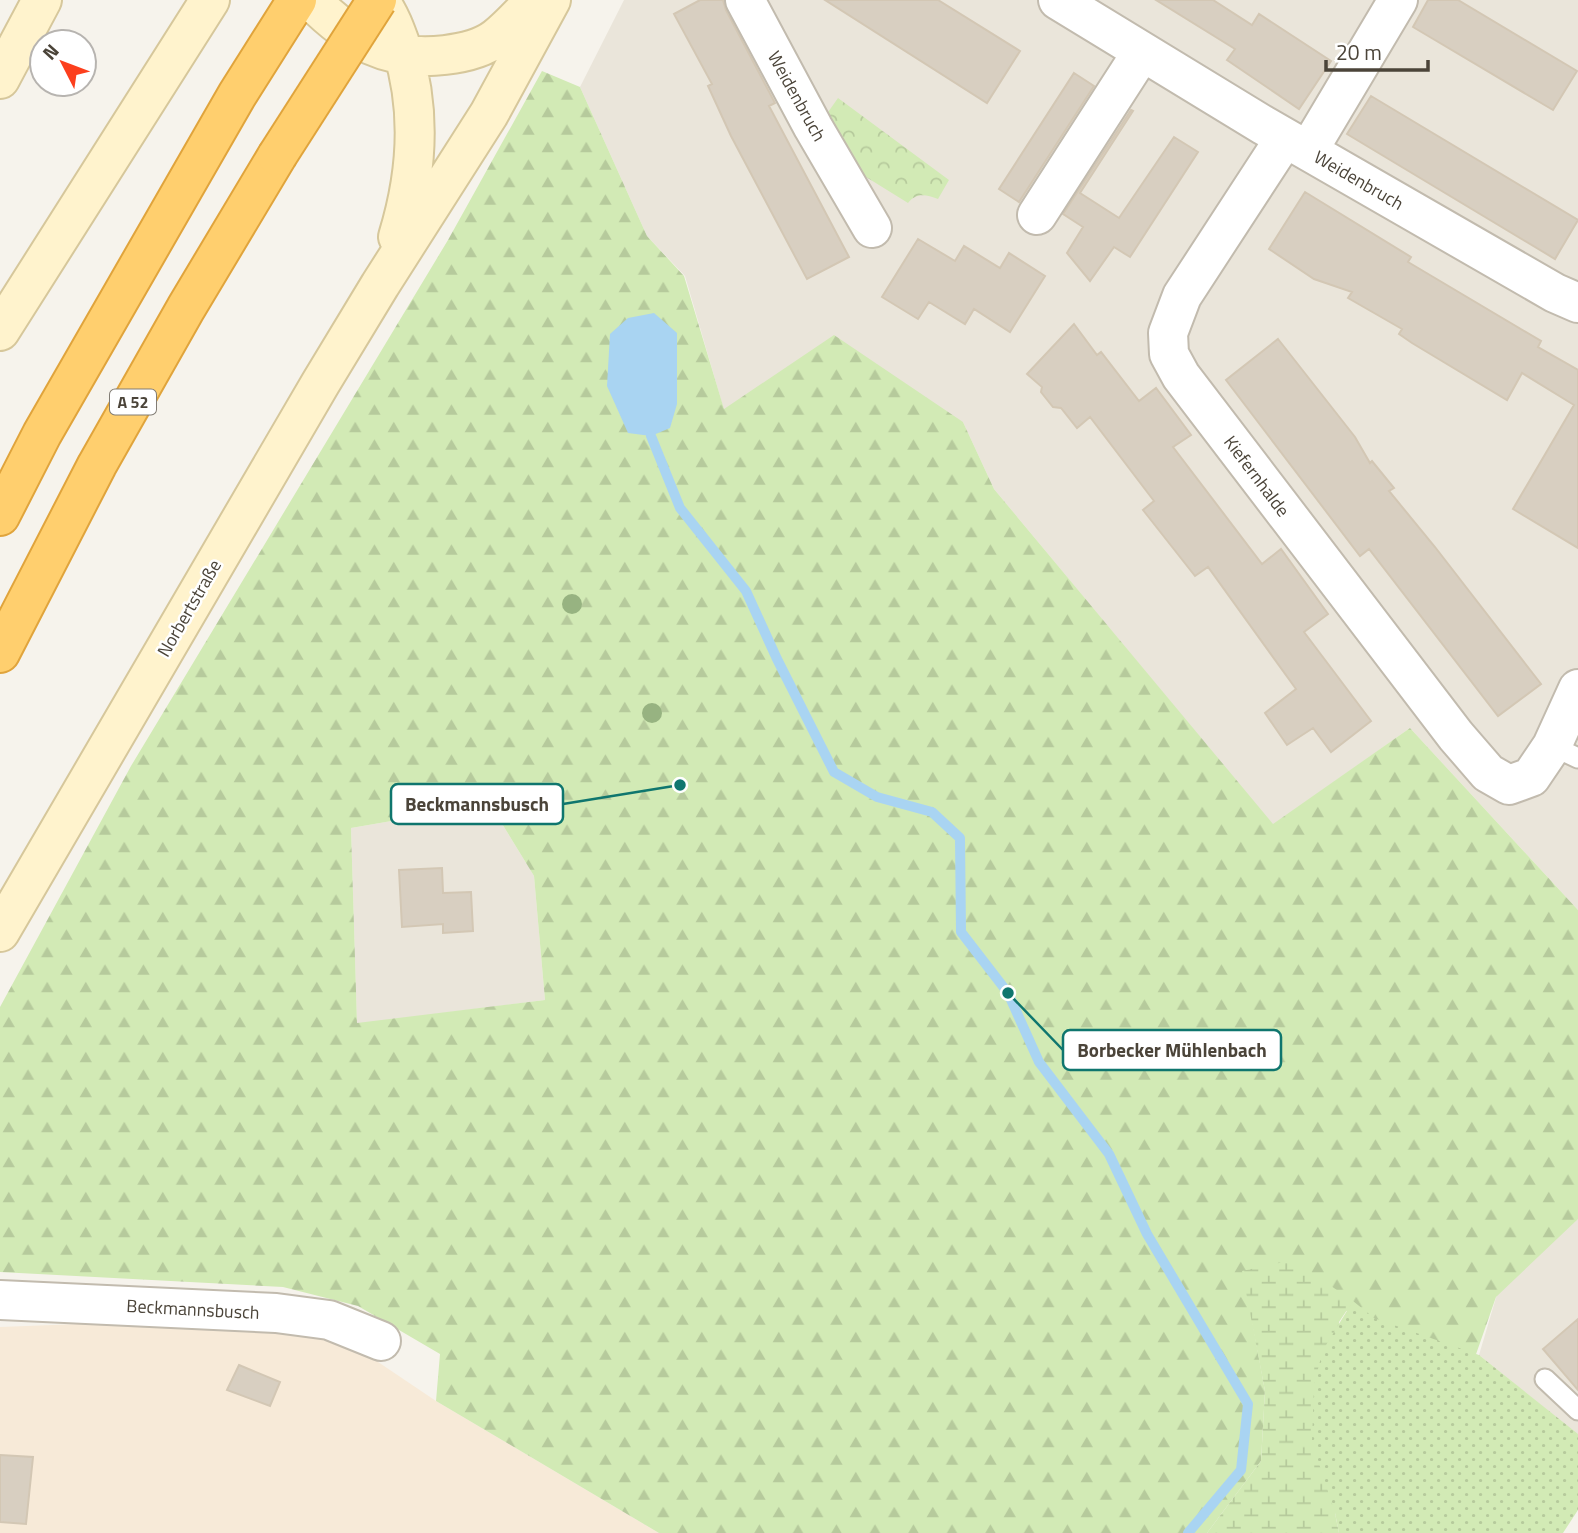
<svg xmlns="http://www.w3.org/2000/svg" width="1578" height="1533" viewBox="0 0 1578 1533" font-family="'Titillium Web',sans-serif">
<defs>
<pattern id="forest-firs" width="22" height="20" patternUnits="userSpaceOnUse" patternTransform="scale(1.75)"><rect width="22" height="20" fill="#d2eab5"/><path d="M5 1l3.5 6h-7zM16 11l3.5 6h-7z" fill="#b6ca9c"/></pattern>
<pattern id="wetland-marsh" width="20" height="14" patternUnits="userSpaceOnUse" patternTransform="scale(1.75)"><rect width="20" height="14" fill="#d2eab5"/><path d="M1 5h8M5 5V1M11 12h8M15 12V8" fill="none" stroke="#b6ca9c"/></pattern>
<pattern id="park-crowns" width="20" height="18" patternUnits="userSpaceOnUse" patternTransform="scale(1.75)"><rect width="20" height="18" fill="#d2eab5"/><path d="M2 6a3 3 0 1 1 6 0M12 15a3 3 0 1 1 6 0" fill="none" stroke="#b6ca9c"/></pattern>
<pattern id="garden-dots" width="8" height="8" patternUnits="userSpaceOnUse" patternTransform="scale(1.75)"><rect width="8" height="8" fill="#d2eab5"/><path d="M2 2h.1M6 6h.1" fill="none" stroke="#b6ca9c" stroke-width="1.8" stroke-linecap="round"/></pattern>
</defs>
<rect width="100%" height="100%" fill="#f6f3ec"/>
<path fill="#eae5da" d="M624,0h954v910l-168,-182 -137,97 -279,-336 -31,-67 -239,-12 -39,-134 -38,-40 -67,-149z
M490,804l44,72 11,124 -188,24 -6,-196z
M1578,1218v217l-99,-80 19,-64z"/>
<path fill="#f7ead8" d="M157,1321l181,14 98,66 223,132h-659v-206z"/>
<path fill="url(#forest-firs)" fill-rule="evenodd" d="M542,71l38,16 67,149 37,40 40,133 110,-74 129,87 31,67 279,335 137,-96 168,182v309l-82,78 -22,63 -231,-89 22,120 -4,70 -54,72h-548l-223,-132 4,-47 -82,-48 -75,-19 -283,-15v-265l131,-241 317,-526zM490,804l44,72 11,124 -188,23 -6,-195z"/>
<path fill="url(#wetland-marsh)" d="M1293,1260l60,41 -14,21 -4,191 4,20h-132l54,-72 4,-70 -23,-120z"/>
<path fill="url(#park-crowns)" d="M838,98l111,82 -11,19c-12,-4 -21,-7 -30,4l-50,-31 -32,-57z"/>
<path fill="url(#garden-dots)" d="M1353,1301l21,17 105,37 99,79v76l-15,23h-224l-4,-20 -23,-71 2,-58 9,-34z"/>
<path fill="#a9d4f2" d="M654,313l23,20v71l-7,24 -19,8 -23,-3 -21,-47 3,-52 18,-16z"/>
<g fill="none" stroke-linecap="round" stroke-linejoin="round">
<path stroke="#a9d4f2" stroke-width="10" d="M651,436l29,72 66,83 31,68 57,113 43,25 55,15 28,26 1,94 47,61 31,69 70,92 38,80 101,170 -7,66 -53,63"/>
</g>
<path fill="#d8cfc1" stroke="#d3c7b4" stroke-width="2" d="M700,0h23l3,10 49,93 -6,3 80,151 -42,22 -76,-143 -23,-50 4,-2 -38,-70z
M825,0h113l82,51 -33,52z
M1156,0h57l39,25 7,-11 72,47 -32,48 -72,-49 8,-11z
M1428,0h30l119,71 -24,39 -140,-83z
M1074,73l20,13 -75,116 -20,-13z
M1371,96l207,124 -23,39 -208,-125z
M1131,110l2,1 -53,82 39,25 55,-81 24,15 -68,105 -16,-10 -24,34 -23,-28 16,-26 -20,-13z
M1305,192l106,65 -3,5 133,79 -3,6 40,23v178l-65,-39 61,-104 -52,-32 -15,27 -95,-57 -13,-9 3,-5 -54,-31 4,-6 -38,-13 -45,-30z
M918,239l37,22 9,-15 36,22 9,-15 36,23 -35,56 -36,-23 -9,15 -36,-22 -11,17 -36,-22z
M1074,324l23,31 4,-3 38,49 17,-13 35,47 -18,12 89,117 19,-15 47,65 -24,18 67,89 -40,31 -18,-24 -26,17 -22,-32 31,-24 -88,-122 -13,9 -52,-66 11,-9 -64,-84 -13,11 -16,-20 -8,-1 -12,-15 1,-5 -15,-13z
M1278,339l77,98 15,26 2,-2 22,27 -5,3 46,56 106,137 -43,32 -129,-167 -9,7 -134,-176z
M442,868l1,25 28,-1 2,39 -30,2v-9l-41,3 -3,-57z
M1578,1319v71l-35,-41z
M239,1365l41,17 -10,24 -43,-16z
M0,1455l33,2 -7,67 -26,-2z"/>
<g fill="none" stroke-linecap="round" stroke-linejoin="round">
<g stroke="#c2bbae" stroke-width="23">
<path id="service" d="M1552,746l26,12
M1545,1379l33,31"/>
</g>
<g stroke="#c2bbae" stroke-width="42">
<path id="minor" d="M745,0l68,127 59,101
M1058,0l205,125 292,168 23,10
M1285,138l-103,158 -14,37 1,21 12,22 275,360 32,37 21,12 22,-8 21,-31 26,-57
M1308,151l90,-151
M1037,215l105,-163
M0,1300l276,13 53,7 52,21"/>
</g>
<g stroke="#d6c79b" stroke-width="42">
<path id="secondary" d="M311,0c40,40 76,62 134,55 17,-2 38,-7 51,-17 14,-11 27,-26 39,-38
M379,0c11,15 17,32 23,49 20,63 15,126 -4,188
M0,79l42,-79
M0,331l210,-331
M0,932l320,-548 60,-99 109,-171 62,-114"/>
</g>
<g stroke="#e0a43c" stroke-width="42">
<path id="motorway" d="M0,516l42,-82 195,-339 60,-95
M0,653l97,-188 89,-157 91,-152"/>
</g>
<use href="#service" stroke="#fff" stroke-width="19"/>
<use href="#minor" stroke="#fff" stroke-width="38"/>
<use href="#secondary" stroke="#fff3cd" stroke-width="38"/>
<use href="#motorway" stroke="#ffcf6e" stroke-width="38"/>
<g stroke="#e0a43c" stroke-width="42" stroke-linecap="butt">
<path id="motorway-bridge" d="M277,156l100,-156"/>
</g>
<use href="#motorway-bridge" stroke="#ffcf6e" stroke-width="38"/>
</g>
<g fill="#97b381">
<circle cx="572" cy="604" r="10"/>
<circle cx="652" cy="713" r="10"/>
</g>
<g text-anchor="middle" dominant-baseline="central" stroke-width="5" stroke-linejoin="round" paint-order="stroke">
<rect fill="#fff" stroke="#817c74" stroke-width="2" x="110" y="389.5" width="46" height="25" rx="5"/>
<g font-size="16" font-weight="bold" fill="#4b4439">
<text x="133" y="402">A 52</text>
</g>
<g font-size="18" fill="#4b4439" stroke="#fff">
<text transform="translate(797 96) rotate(61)">Weidenbruch</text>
<text transform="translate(1359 180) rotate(30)">Weidenbruch</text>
<text transform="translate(1257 476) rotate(53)">Kiefernhalde</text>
<text transform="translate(189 608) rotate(-60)">Norbertstraße</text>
<text transform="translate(193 1309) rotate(3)">Beckmannsbusch</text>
</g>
</g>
<path fill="none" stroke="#0f766e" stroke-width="2.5" d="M680 785L563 804M1008 993L1063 1050"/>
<g fill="#0f766e" stroke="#fff" stroke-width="2.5">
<circle cx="680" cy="785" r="7"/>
<circle cx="1008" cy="993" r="7"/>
</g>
<g fill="#fff" stroke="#0f766e" stroke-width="2.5">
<rect x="391" y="784" width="172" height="40" rx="7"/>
<rect x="1063" y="1030" width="218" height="40" rx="7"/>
</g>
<g font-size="19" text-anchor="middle" font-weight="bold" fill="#4b4439">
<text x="477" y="811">Beckmannsbusch</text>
<text x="1172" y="1057">Borbecker Mühlenbach</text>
</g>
<g transform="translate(63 63) rotate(312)"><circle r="33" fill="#ffffff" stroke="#b7b4b0" stroke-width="2"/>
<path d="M0-5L12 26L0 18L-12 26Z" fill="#fc3f1d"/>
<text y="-10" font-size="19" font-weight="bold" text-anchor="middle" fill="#4b4439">N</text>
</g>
<path d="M1326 60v10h102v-10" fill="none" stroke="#4b4439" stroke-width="3.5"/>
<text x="1336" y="60" font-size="21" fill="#4b4439" stroke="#ffffff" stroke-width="5" paint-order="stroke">20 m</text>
</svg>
